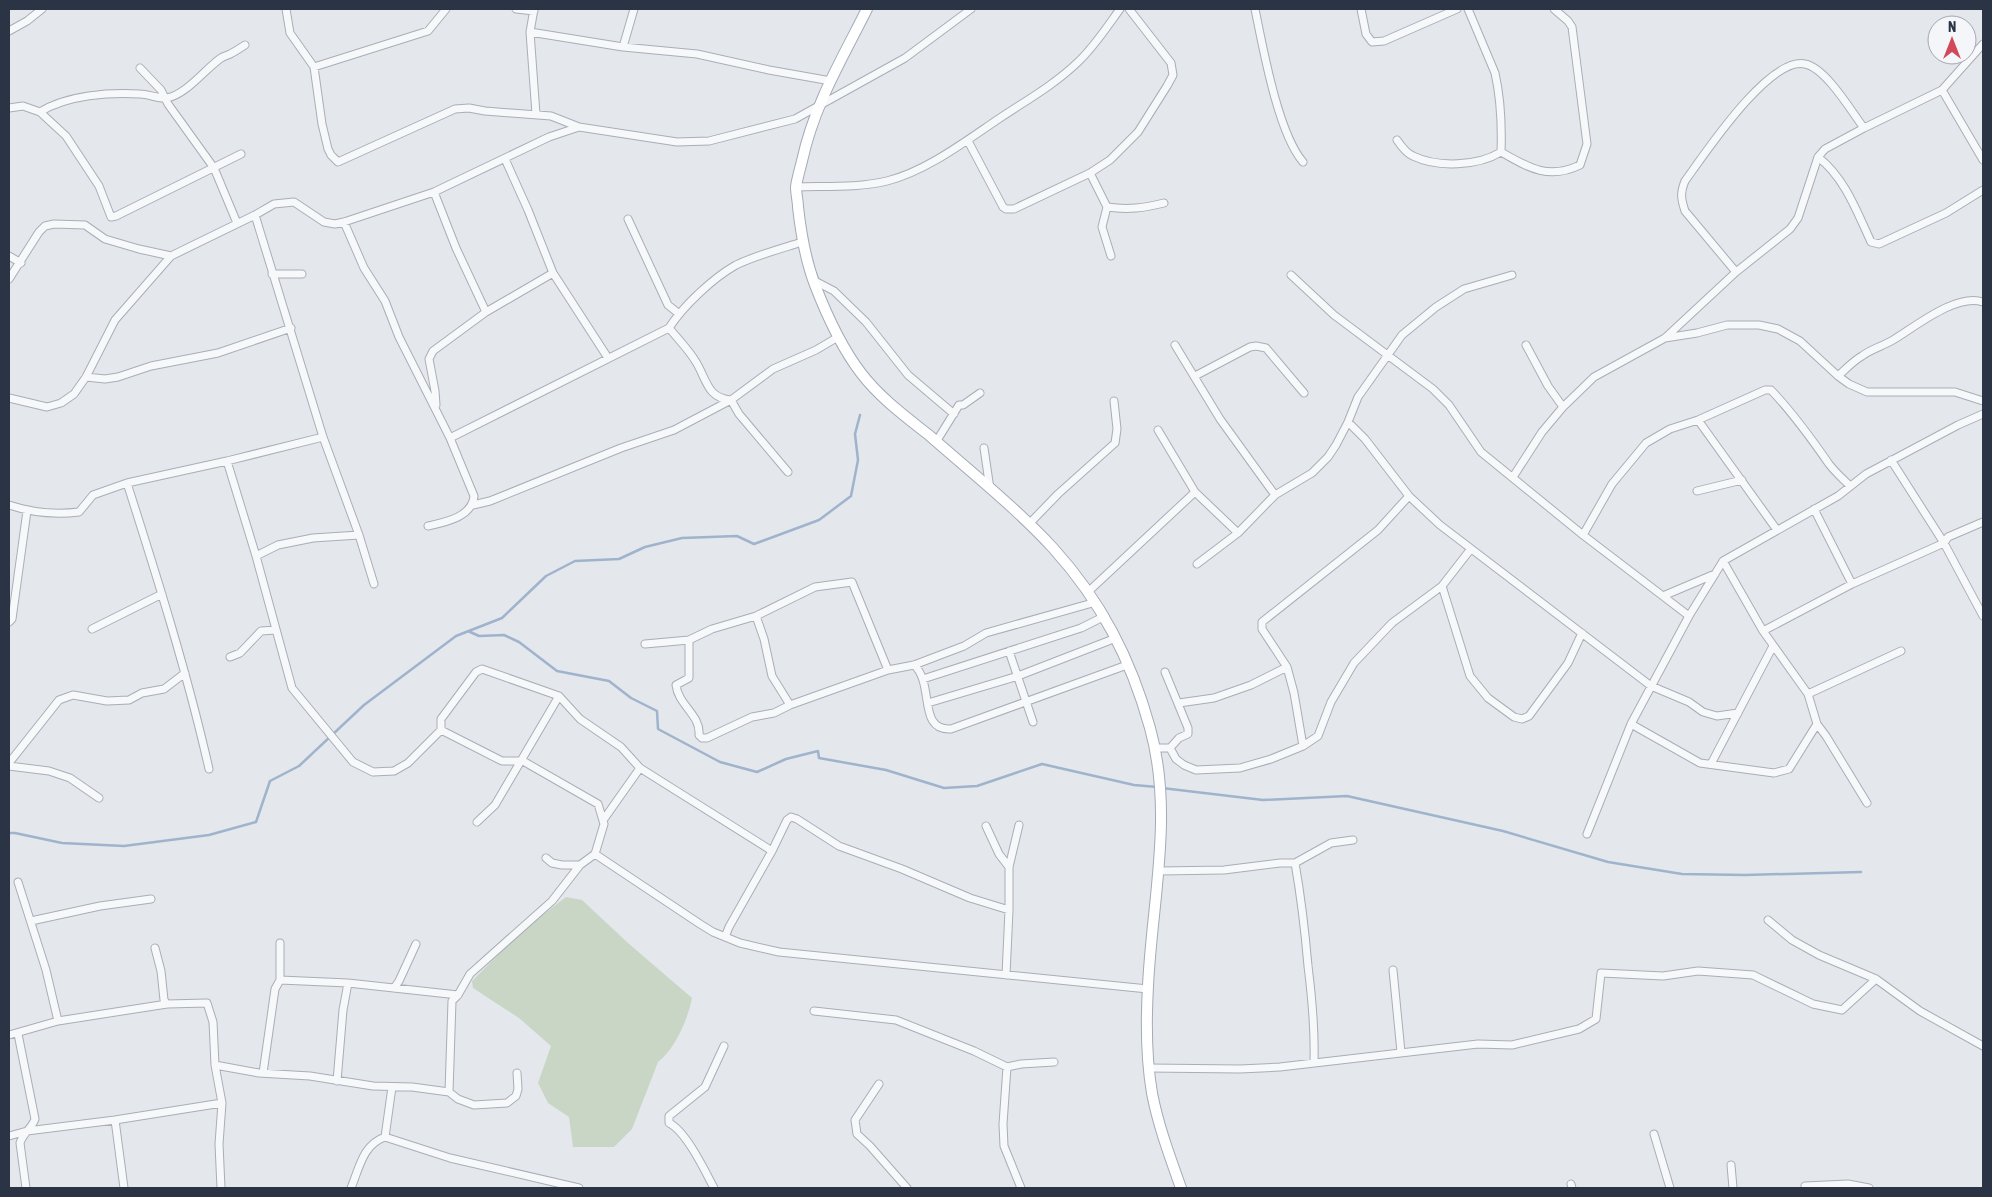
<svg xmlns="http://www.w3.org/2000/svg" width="1992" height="1197" viewBox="0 0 1992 1197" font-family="'Asap Condensed',sans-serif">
<rect width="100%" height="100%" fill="#e4e7ec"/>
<path fill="#c9d6c5" d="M566,897l16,3 46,43 64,55c-4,21 -17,51 -34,64l-26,67 -18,18h-41l-4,-30 -21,-14 -10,-20 13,-37 -32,-28 -46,-30 -1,-7 51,-51z"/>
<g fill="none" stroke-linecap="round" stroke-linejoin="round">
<path stroke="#9fb4cc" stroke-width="2.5" d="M468,631l11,5 25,-1 15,7 38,29 52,10 22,17 26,13 1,18 62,33 37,10 29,-13 32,-8 1,7 67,12 58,18 33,-2 65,-22 92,21 23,2
M1162,788l101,12 84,-4 156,35 105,31 74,12 63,1 116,-3
M9,833h6l47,10 62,3 85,-11 47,-13 14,-41 29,-15 65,-61 92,-69 46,-18 44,-42 29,-15 44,-2 26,-12 37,-9 55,-2 17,8 65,-24 32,-24 7,-36 -3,-26 5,-19"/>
<g stroke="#a9aeb7" stroke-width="9">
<path id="minor" d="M286,9l4,24 24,34 8,57 6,25 3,6 7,7 117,-53 14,-1 16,3 66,5 28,11
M516,9l18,2
M534,9l-4,23 6,82
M1255,9c8,39 23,124 48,153
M1361,9l5,25 6,8 12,-1 73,-32
M1468,9l27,64c6,27 7,52 6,79
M9,31l18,-10 15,-12
M530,32l93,15 74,7 72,16 62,11
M623,47l11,-38
M314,67l114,-36 18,-22
M140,68l21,22 7,14 46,64 23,55
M1942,90l41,70
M9,108l14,-2 17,6
M1397,140c4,6 9,13 16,16 25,12 65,10 88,-4
M968,141l35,66 3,2h8l76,-36 20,-13 28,-28 29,-46 6,-11 -2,-12 -42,-54
M1501,152c28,16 48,28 79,13l7,-21 -15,-117 -4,-6 -14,-12
M241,154l-125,62 -5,1 -12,-31 -33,-50 -26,-24c27,-17 70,-20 100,-18 8,0 19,5 27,4 20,-4 38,-29 54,-40 3,-2 8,-3 11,-5 4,-2 8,-5 13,-8
M1818,157c27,21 39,55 53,85l8,2 67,-31 37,-23
M505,159l23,51 25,63 55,85
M1090,173l17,34 -5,20 9,29
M796,187c30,-1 62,1 91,-6 40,-10 80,-41 113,-63 27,-18 54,-33 78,-56 16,-15 29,-35 42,-53
M434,192l22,56 30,64
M1107,207c21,3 37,1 57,-4
M255,215l68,222 36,98 15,49
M628,219l40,86 10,8
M344,222l20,46 21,33 14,36 51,101 24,58c-2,21 -28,26 -46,30
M9,256l12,7
M1736,272l-51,-61c-4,-12 -5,-18 0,-30 19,-26 84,-125 120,-117 21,4 46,47 59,64
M272,274h30
M1291,275l43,40 99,74 16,16 32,47 102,83 106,81
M9,279l30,-47 6,-6 9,-2 31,1 20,14 34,10 32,7
M813,280l21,11 32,31 42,53 46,39
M669,328c9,11 20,22 27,34 11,18 11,36 35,38l8,14 49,58
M1665,338l32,-5 30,-8h32l19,4 22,12 38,35 11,8 18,8h88l28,9
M1175,345l45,74 55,76
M1526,345l22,41 15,21
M1195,376l55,-29 6,-1 10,2 38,45
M1838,376c8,-7 15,-15 24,-20 9,-7 21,-10 31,-16 22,-13 63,-47 90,-38
M86,377l19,2 13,-2 33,-11 67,-13 73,-25
M9,398l38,9 14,-4 13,-9 12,-17 29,-57 56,-64 84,-41 19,-11 20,-2 30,20 11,2 9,-2 90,-30 115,-55 30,-10 98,15 32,-1 86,-22 110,-61 66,-49
M436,405l-1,-14 -6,-32 4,-8 53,-39 67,-39
M1698,420l79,110
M1348,422l17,17 44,57 31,29 211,161 38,16 14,10 14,4 21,-3
M450,438l219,-110c14,-22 44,-50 67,-63 21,-10 44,-16 66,-23
M936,442l23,-37h4l17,-12
M984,448l6,41
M1891,460l53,83 39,73
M227,461l29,95 36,132 61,74 20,10 21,-1 14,-8 33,-33v-11l35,-47 6,-3 77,27 21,23 41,28 19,21 132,83
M1513,477l29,-45 21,-25 31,-30 71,-39 71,-66 54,-43 8,-11 20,-61 7,-8 39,-21 78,-38 41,-46
M127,483c30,94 60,189 82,286
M1697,491l45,-11
M1195,492l43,41
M9,505c24,8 45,10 70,7l14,-17 34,-12 100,-22 96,-24
M473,505l17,-4 131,-53 53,-18 57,-30 42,-31 43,-19 22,-13
M1814,509l38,75
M1029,524l29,-30 57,-51 2,-14 -3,-28
M1583,535l29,-51 34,-41 24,-14 28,-9 67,-30h6c22,23 40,48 58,74 6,8 14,15 21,22
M256,556l22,-11 35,-7 46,-3
M1197,564l41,-31 37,-38 37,-22 16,-16 8,-12 12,-23 10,-25 44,-62 34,-28 28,-18 48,-14
M1442,586l28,90 18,22 26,19 8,2 7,-3 39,-53 14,-30
M1089,591l106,-99 -37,-62
M1663,596l52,-22
M756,616l8,23 8,37 18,29
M9,622l3,-3 15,-108
M92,629l70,-35
M1763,631l89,-47 92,-41 4,-6 35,-15
M645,644l44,-4
M1009,651l24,71
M230,657l10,-4 21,-22 15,-1
M914,665c21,19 3,66 37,64l176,-64
M888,670l-36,-88 -37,5 -59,29 -44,13 -23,11v38l-13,7c2,20 25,30 23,50l3,3h5l45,-21 22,-4 16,-8 98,-35 26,-5 50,-19 22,-13 110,-31
M1165,672l23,56v6l-9,4 -9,10
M923,679l158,-51 24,-12
M1808,694l93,-43
M928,703l90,-27 98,-38
M1179,703l35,-5 37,-13 36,-18
M1631,724l69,39 74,10 15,-4 28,-45 -9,-30 -45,-63 -40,-70
M1817,724l9,12 41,67
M441,730l61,31h21l75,43 6,20 -9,30 -15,11h-18l-10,-2 -6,-5
M1303,746l-9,-53 -7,-26 -25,-38v-7l116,-92 31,-34
M1155,748h15l6,11 8,6 12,5 44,-2 31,-9 32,-13 15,-10 13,-34 23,-39 38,-40 50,-37 28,-36
M9,763l50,-63 14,-5 34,6 22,-1 13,-7 22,-4 21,-16
M1711,764l62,-118
M9,766l40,5 21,7 29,20
M604,819l36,-51
M477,822l18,-17 64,-109
M986,826l13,28 10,13
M1587,834l44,-110 58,-108 34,-55 115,-65 28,-22 92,-49 25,-11
M595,854l105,70 13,8 27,11 39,9 369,37
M1295,863c6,34 10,68 13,103 4,32 7,64 6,96
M1159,871l65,-1 56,-7h15l36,-20 22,-3
M18,882l28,88 12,51
M1768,920l24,20 27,15 57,24 44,32 63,35
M31,921l69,-15 51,-7
M725,937l4,-10 43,-76 15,-31 4,-3 6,2 42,27 63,23 68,29 39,12
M155,948l6,23 3,29 3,4
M1393,970l8,82
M1006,975l3,-65v-43l10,-42
M280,980l68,3 110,12
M394,988l5,-7 17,-37
M814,1011l82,9 78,31 33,16 14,-3 33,-2
M18,1034l17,85c-3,9 -12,14 -15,24l6,45
M9,1035l49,-14 109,-17 40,-1 6,19 2,43 7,38 -3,41 2,44
M215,1065l44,8 51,3 63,10 39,1 37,5 9,7 16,6 33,-2 9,-7 2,-7 -1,-16
M1007,1067l-4,57 1,22 17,42
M1149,1068l91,1 40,-2 198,-23 34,1 67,-16 17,-10 5,-46 62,3 35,-5 55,4 60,29 29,6 34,-31
M263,1073l12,-84 5,-9v-37
M337,1081l6,-71 5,-27
M879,1084l-24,36 2,14 13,12 37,42
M449,1092l3,-91 6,-6 12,-21 82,-73 28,-36
M115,1120l9,68
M1654,1134l16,54
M9,1136l18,-5 88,-11 107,-17
M385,1137l7,-50
M1731,1165l2,23
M1571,1184l1,4
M351,1188c8,-19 12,-44 34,-51l65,21 129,30
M714,1188c-9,-17 -28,-57 -45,-65v-7l36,-29 19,-41
M1806,1188l-1,-2 43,-2 21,4"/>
</g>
<g stroke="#a3abb8" stroke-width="12">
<path id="primary" d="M867,9c-25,50 -53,96 -65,152 -2,8 -5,18 -6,26 0,7 2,14 2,20 3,27 7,52 17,78 12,31 26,62 46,88 19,25 45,44 69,63 41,36 86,72 123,112 48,53 78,111 97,180 24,86 2,172 -2,258 -2,35 -2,72 4,107 6,32 18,64 29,95"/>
</g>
<use href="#minor" stroke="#f7f8fa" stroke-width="7"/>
<use href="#primary" stroke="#fff" stroke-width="10"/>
</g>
<rect width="1992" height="1197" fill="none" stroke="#2b3445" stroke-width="20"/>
<g transform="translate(1952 40)"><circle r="24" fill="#f4f6f9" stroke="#a4a8b1"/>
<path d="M0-4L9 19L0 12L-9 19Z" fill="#d1495b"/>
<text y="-8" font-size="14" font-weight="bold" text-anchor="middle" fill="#2b3445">N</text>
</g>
</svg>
